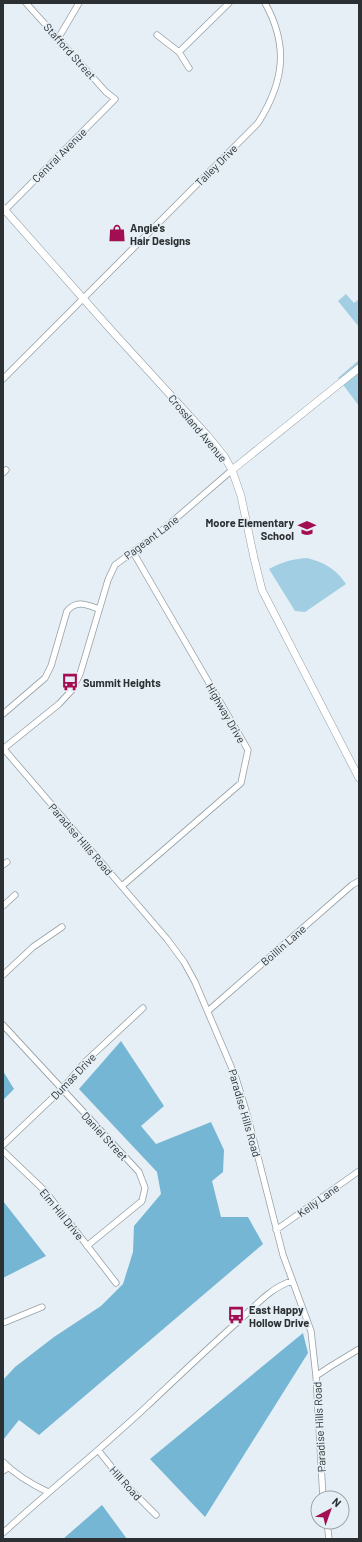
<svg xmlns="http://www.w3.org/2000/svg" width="362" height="1542" viewBox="0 0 362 1542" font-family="Barlow,sans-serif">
<rect width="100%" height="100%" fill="#e5eff5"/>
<path fill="#a2cee4" d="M346,294l8,9 5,-4v28l-21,-26z
M359,360v46l-21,-28z
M307,558c17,4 29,11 39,26l-41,28 -10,-1 -26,-42c13,-7 23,-10 38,-11z"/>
<path fill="#75b6d5" d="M121,1041l43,65 -23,20 15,18 55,-22 13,28 -1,22 -11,9 9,36h27l15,27 -224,191 -20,-15 -16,20v-60l12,-13 39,-30 47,-31 22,-22 10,-32 1,-26 27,-32 -4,-22 -78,-83z
M3,1071l11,18 -11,11z
M3,1201l43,55 -43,22z
M303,1333l5,20 -103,164 -55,-58z
M102,1505l25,34h-64z"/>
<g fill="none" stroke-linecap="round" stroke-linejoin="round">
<g stroke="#959fa4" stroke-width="7">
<path id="minor" d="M157,35l22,17 10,16
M59,37l20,-34
M179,52l50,-49
M3,212l112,-113 -9,-7 -80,-89
M3,379l255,-256c26,-41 31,-77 7,-120
M3,473l3,-3
M3,714l42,-36 6,-12 16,-55c10,-12 20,-6 32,-2
M3,748l164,191 17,23 11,20 41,96 11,36 36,141 28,76 5,45 7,122
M3,749l56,-45 13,-14 8,-16 28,-94 7,-15 51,-38 66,-57
M3,865l4,-3
M122,886l119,-103 7,-33 -115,-198
M3,906l12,-11
M3,975l30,-28 29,-20
M208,1011l144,-126 7,-4
M3,1025l136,147 6,16 -3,13 -55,45
M3,1145l59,-56 23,-27 58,-54
M3,1151l42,40 71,92
M276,1230l83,-59
M3,1323l39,-16
M316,1376l15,-10 28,-17
M98,1450l28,35 30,30
M3,1462c13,13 28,22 45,30
M3,1471l5,-3
M327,1522l2,17
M3,1533c47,-43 97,-83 143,-126 32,-30 63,-60 96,-89 15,-14 30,-31 50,-37"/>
</g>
<g stroke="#959fa4" stroke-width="8">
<path id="major" d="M3,208l109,123 95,104 17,21 8,14 9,26 13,62 8,32 97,188
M232,470l127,-102"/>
</g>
<use href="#minor" stroke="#fff" stroke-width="5.5"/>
<use href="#major" stroke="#fff" stroke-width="7"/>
</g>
<defs>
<g id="shop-bare" transform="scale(1.38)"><path d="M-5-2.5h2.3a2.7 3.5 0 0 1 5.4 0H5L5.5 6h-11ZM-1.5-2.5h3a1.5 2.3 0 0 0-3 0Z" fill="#a20e51" stroke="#e5eff5" stroke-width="2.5" paint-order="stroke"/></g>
<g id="school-bare" transform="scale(1.38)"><path d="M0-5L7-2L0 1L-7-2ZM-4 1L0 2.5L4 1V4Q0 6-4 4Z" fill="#a20e51" stroke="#e5eff5" stroke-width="2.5" paint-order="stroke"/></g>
<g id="bus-bare" transform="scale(1.38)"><path d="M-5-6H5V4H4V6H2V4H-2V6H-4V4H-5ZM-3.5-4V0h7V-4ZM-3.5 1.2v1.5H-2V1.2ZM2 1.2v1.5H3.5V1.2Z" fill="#a20e51" stroke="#e5eff5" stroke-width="2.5" paint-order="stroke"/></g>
</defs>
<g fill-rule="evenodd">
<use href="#shop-bare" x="117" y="233"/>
<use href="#school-bare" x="307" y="528"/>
<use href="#bus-bare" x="70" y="682"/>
<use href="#bus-bare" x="236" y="1315"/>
</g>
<g text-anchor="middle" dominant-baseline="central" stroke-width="3.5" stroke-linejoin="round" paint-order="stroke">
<g font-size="11" fill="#2c3032" stroke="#e5eff5">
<text transform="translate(70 51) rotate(48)">Stafford Street</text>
<text transform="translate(59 155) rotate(-45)">Central Avenue</text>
<text transform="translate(216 165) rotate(-45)">Talley Drive</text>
<text transform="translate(198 428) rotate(50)">Crossland Avenue</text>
<text transform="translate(151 537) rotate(-37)">Pageant Lane</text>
<text transform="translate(226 713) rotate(60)">Highway Drive</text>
<text transform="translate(81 839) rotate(49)">Paradise Hills Road</text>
<text transform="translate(283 945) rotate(-41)">Boillin Lane</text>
<text transform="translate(73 1076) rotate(-46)">Dumas Drive</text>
<text transform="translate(245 1113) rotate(74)">Paradise Hills Road</text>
<text transform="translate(105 1136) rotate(47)">Daniel Street</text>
<text transform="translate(318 1200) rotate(-36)">Kelly Lane</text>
<text transform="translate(62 1214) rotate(51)">Elm Hill Drive</text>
<text transform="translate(319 1427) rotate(-93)">Paradise Hills Road</text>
<text transform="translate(126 1483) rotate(48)">Hill Road</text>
</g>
<g font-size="11" font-weight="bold" fill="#2c3032" stroke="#e5eff5" text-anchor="start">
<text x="130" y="227">Angie's<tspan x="130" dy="13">Hair Designs</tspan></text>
<text x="294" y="522" text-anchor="end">Moore Elementary<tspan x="294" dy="13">School</tspan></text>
<text x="83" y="682">Summit Heights</text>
<text x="249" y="1309">East Happy<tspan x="249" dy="13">Hollow Drive</tspan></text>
</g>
</g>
<rect width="362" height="1542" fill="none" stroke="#2c3032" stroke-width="8"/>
<g transform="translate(330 1510) rotate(41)"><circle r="19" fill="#e5eff5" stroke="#9ba3a7"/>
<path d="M0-3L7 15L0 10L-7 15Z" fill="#a20e51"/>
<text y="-6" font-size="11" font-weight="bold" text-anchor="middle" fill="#2c3032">N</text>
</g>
</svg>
